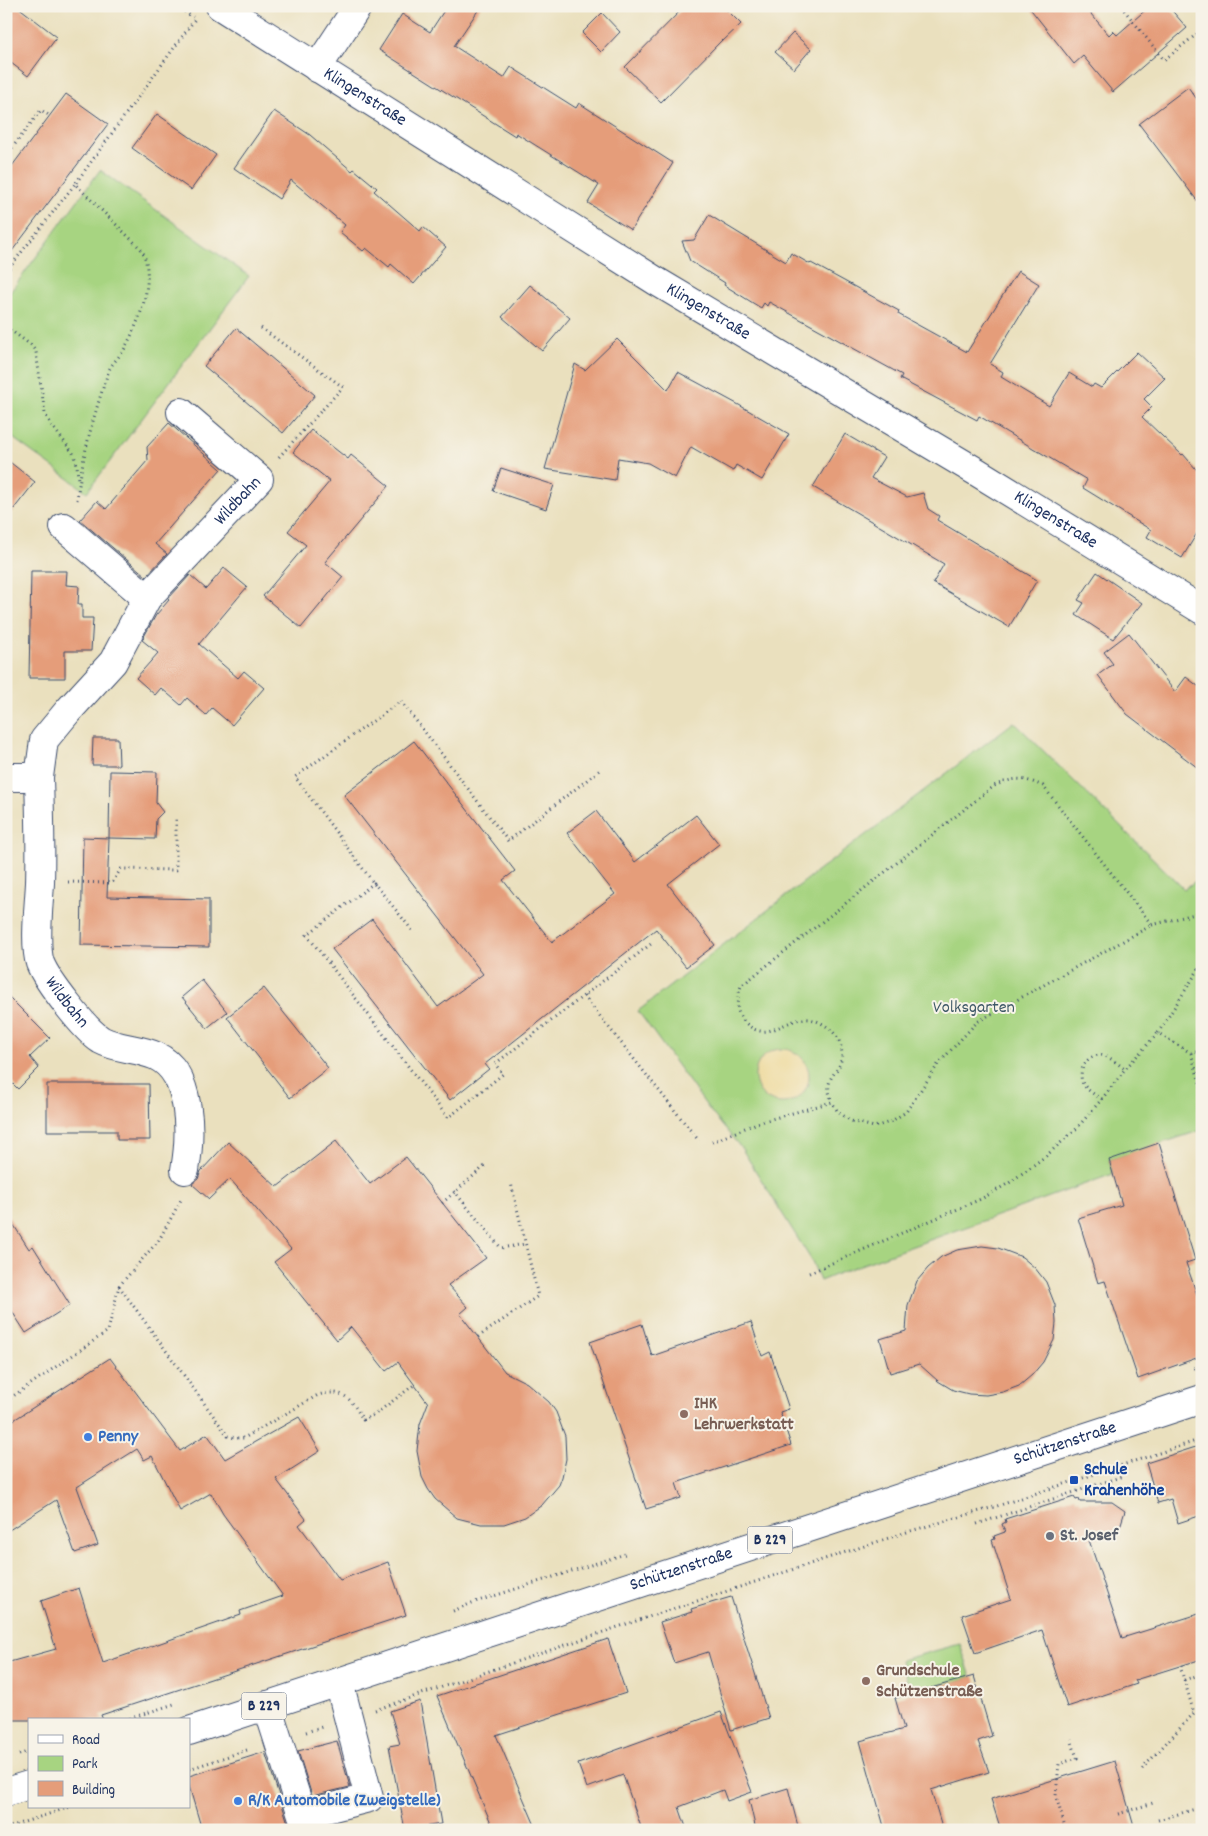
<svg xmlns="http://www.w3.org/2000/svg" width="1208" height="1836" viewBox="0 0 1208 1836" font-family="Dekko,sans-serif">
<rect width="100%" height="100%" fill="#f7f3e8"/>
<filter id="ink" filterUnits="userSpaceOnUse"><feTurbulence type="fractalNoise" baseFrequency=".02" numOctaves="2"/><feDisplacementMap in="SourceGraphic" scale="10" xChannelSelector="R" yChannelSelector="G"/><feConvolveMatrix kernelMatrix="1 2 1 2 8 2 1 2 1" color-interpolation-filters="sRGB"/></filter>
<filter id="wash" filterUnits="userSpaceOnUse"><feTurbulence type="fractalNoise" baseFrequency=".0096" numOctaves="4" result="noise"/><feDisplacementMap in="SourceGraphic" scale="20" xChannelSelector="R" yChannelSelector="G"/><feGaussianBlur stdDeviation="1.12" result="paint"/><feColorMatrix in="noise" values="0 0 0 0 0 0 0 0 0 0 0 0 0 0 0 0 0 1.4 0 .05"/><feComposite in="paint" operator="in"/></filter>
<g filter="url(#wash)">
<rect width="100%" height="100%" fill="#eae0be"/>
<path fill="#a7d481" stroke="#618270" d="M100,170l149,106 -162,216 -81,-59v-135z
M1014,722l170,167 18,-12v253l-93,30 4,14 -264,95 -29,12 -8,-20 -70,-112 -31,-37 -73,-101 180,-140z
M960,1644l11,33 -60,17 -10,-34z"/>
<path fill="#eeda9e" stroke="#84847e" d="M755 1076a27 27 0 1 1 54 0a27 27 0 1 1-54 0Z"/>
<g id="blocks">
<path fill="#e59d7a" d="M6,6h11l40,31 -29,39 -22,-17z
M447,6h34l-27,40 50,32 7,-11 65,41 3,-5 94,60 -42,67 -43,-27 11,-18 -83,-52 -1,3 -136,-86 23,-36 28,18z
M685,6h38l18,18 -18,17 -1,-1 -61,62 -36,-35z
M1028,6h56l25,29 4,-4 4,4 33,-29h18l19,22 -74,64 -30,-36 -9,8z
M602,13l18,19 -19,20 -19,-19z
M793,33l18,16 -17,20 -19,-17z
M1188,87l14,19v101l-63,-83z
M66,94l42,30 -102,135v-85z
M274,111l36,24 42,36 2,-2 23,19 -3,3 46,40 3,-4 23,20 -32,37 -23,-20 -2,3 -23,-19 -3,3 -23,-19 5,-7 -54,-45 -12,19 -45,-31z
M157,114l59,41 -25,35 -59,-42z
M709,215l77,47 5,-9 19,11 1,-1 88,48 -1,3 69,38 51,-81 21,13 -49,80 13,8 -2,5 48,29 20,-33 23,14 2,-3 7,4 36,-36 28,26 -21,21 8,8 -10,10 40,38 1,-1 19,22v49l-20,33 -35,-21 4,-7 -68,-42 4,-8 -39,-23 -69,-41 -2,4 -77,-41 2,-4 -133,-73 -2,4 -3,-3 -3,5 -37,-23 1,-2 -35,-22 -8,-20 12,-1z
M530,285l40,33 -28,33 -40,-34z
M236,328l79,67 -32,38 -79,-67z
M617,339l51,51 10,-18 61,33 50,29 -27,46 -26,-15 -3,6 -42,-24 -16,31 -27,-15 -30,-5 -3,22 -70,-11 30,-105 10,6z
M169,423l52,46 -66,75 12,10 -21,22 -66,-56 17,-19 9,8 42,-49 -1,-13z
M311,430l37,29 3,-4 38,31 -64,76 18,15 -42,51 -38,-32 43,-51 -18,-14 42,-50 -37,-29z
M845,434l39,23 -13,21 36,19 16,-4 5,16 11,7 -2,4 100,60 -28,47 -76,-44 11,-19 -131,-77z
M6,459l29,23 -29,37z
M501,468l53,17 -8,24 -53,-18z
M224,568l23,19 -48,57 39,34 6,-7 20,17 -32,37 -20,-17 -6,7 -19,-17 -6,7 -20,-17 -6,7 -19,-17 22,-25 -16,-13 14,-25 13,-15 -1,-1 22,-24 16,14z
M31,571h36l-1,14 13,1 -1,18h4v14h11l-2,33h-26v27h-36z
M1097,572l45,31 -29,36 -37,-24 8,-12 -6,-3z
M1129,633l46,59 11,-15 16,12v82l-75,-57 -29,-39 15,-11 -9,-12z
M93,738h25l1,27h-27z
M414,741l101,130 -12,9 49,62 63,-48 -48,-61 29,-22 39,51 61,-47 23,29 -51,40 47,61 -29,22 -30,-38 -171,135 4,5 -39,31 -118,-151 40,-30 66,88 45,-33 -139,-179z
M110,771l47,1 -1,31 7,9 -7,7 -1,20 -46,-1 -2,59 102,2v48l-128,-2 2,-108 26,1z
M202,980l25,32 -20,16 -25,-31z
M264,988l64,80 -38,30 -63,-81z
M6,994l44,44 -20,19 9,11 -21,21 -10,-10 -2,1z
M47,1084h102l1,56h-33v-9h-70z
M336,1141l34,43 36,-27 80,101 -38,27 20,22 -8,7 45,58 22,11 22,19 7,10 9,24 1,23 -4,18 -3,8 -17,20 -17,12 -21,7h-23l-24,-6 -22,-19 -7,-10 -6,-12 -5,-26 3,-27 8,-21 -30,-41 -12,9 -35,-44 -14,13 -63,-78 17,-13 -61,-70 -21,20 -17,-15 6,-5 3,-8 27,-29 49,45z
M1159,1143l36,117 -9,3 16,46v47l-64,23 -33,-98 -7,2 -20,-65 44,-13 -13,-45z
M6,1213l23,36 4,-3 37,59 -44,28 -20,-31z
M982,1246l16,2 24,9 13,11 11,14 9,23 1,18 -2,17 -11,22 -11,13 -13,11 -16,6 -17,3 -17,-1 -16,-4 -15,-9 -19,-17 -29,9 -10,-34 26,-8 2,-26 9,-24 11,-13 13,-11 16,-7z
M751,1322l11,34 8,-4 19,57 -9,3 11,33 -115,38 5,15 -35,11 -56,-167 52,-18 10,32z
M110,1358l70,93 27,-17 18,25 74,-42 21,34 -44,28 30,40 -7,6 41,55 48,-18 18,53 -305,100 2,5h-97v-57l50,-14 -15,-48 38,-13 24,75 138,-48 -1,-4 43,-15 -60,-82 -12,-21 -31,18 -28,-55 -8,4 -7,-11 -60,38 21,58 -23,8 -19,-53 -50,32v-107z
M1202,1445v70l-24,8 -7,-24 -13,4 -12,-40z
M1074,1497l2,3 3,-1 1,3h32l13,9 -6,19 -30,10 33,98 80,-25v46l-67,21 2,4 -70,23 -25,-77 -67,23 -13,-38 49,-16 -19,-59 3,-1 -1,-3 11,-4 -3,-8 4,-2 -1,-3z
M731,1597l38,121 -38,12 -23,-78 -34,11 -14,-41 32,-10 -1,-3z
M608,1639l18,54 -130,42 41,95h-43l-57,-134z
M974,1676l18,60 -14,5 11,31 -58,18 12,40h-58l-25,-89 44,-12 -9,-31z
M420,1701l21,123 -36,6 -16,-84 11,-2 -10,-33z
M721,1712l31,80 -25,9 -4,-11 -44,17 8,23h-45l-19,-55 -36,13 -9,-24z
M337,1741l13,46 -38,9 -14,-45z
M265,1752l22,68 8,10h-93l-13,-44v-10z
M1115,1761l20,69h-134l-10,-31z
M788,1788l11,42h-43l-7,-30z"/>
</g>
</g>
<g filter="url(#ink)">
<use href="#blocks" fill-opacity="0" stroke="#3a4a6c" stroke-width="1"/>
<g fill="none" stroke-linecap="round" stroke-linejoin="round">
<g stroke="#3a4a6c" stroke-width="30">
<g id="minor">
<path id="s1" d="M220,6l436,275 321,191 225,138"/>
<path d="M317,68l41,-62"/>
<path d="M64,527l83,71"/>
<path id="s2" d="M6,777h33l5,-37 24,-29 45,-49 34,-64 112,-119 -78,-67"/>
<path id="s3" d="M39,777c1,35 2,71 1,106 -1,20 -6,62 0,80 7,18 45,67 61,77 16,9 38,8 55,16 37,17 35,80 29,114"/>
<path d="M267,1705l35,110 67,-17 -30,-116"/>
</g>
</g>
<g stroke="#3a4a6c" stroke-width="30">
<g id="major">
<path id="s4" d="M189,1731l1013,-332"/>
<path d="M6,1792l23,-7"/>
</g>
</g>
<path stroke="#3a4a6c" stroke-width="3" stroke-dasharray="1 4" stroke-linecap="butt" d="M176,6l17,11
M1121,6l43,54 38,-30
M6,156l35,-46 9,6
M6,272l69,-88
M6,327l25,18 5,7 9,62 7,12 21,27 4,11 1,18
M261,328l82,59 -65,71
M77,500c5,-43 17,-86 31,-127 3,-10 12,-16 17,-25 15,-28 31,-68 17,-98l-67,-66 120,-165
M68,882l44,1 9,-14 55,1v-52
M375,885l-80,-108 106,-76 107,140 92,-71
M1152,925l50,-13
M412,930l-38,-47 -67,52 141,183 55,-44 -8,-10 156,-120
M584,996l115,145
M1158,1033l44,-69
M1191,1053l11,37
M1102,1099c-7,-4 -15,-9 -19,-15 -6,-13 3,-29 18,-29 8,1 17,9 24,14
M712,1142l45,-19 75,-21 6,10 13,9 23,6 16,-5 16,-10 33,-49 38,-41 175,-97 -109,-139c-21,-9 -28,-9 -49,0l-253,200c-4,11 -6,24 1,33 24,29 42,-3 67,0 8,1 19,7 24,13 8,8 11,21 7,32 -3,7 -9,11 -11,20 -1,6 1,12 3,18
M454,1191l47,57 24,-4
M442,1203l43,-37
M809,1273l172,-74 28,-16 37,-27 30,-27 26,-30 23,-30 33,-36 33,20 11,-2
M119,1286l40,-46 23,-42
M478,1337l60,-41 -27,-113
M1194,1368l8,-2
M6,1401l102,-70 11,-45 109,150 7,2h9l74,-43c27,-7 33,4 45,25l11,-5 40,-30
M977,1524l146,-48
M453,1611l19,-8 153,-49
M1184,1680l18,-6
M375,1710l243,-83 289,-95 87,-25 208,-68
M125,1720l49,-16
M306,1732l16,-5
M19,1755l10,-4
M189,1769l61,-20
M1142,1769l52,-56 -14,-47
M1118,1814l35,-11
M1158,1820l44,-13
M1064,1824l-8,-28 3,-32 18,-6 -6,-19
M6,1828l64,-21"/>
<use href="#minor" stroke="#fff" stroke-width="28"/>
<use href="#major" stroke="#fff" stroke-width="28"/>
</g>
</g>
<g fill="#8d6e63" stroke="#f7f3e8" stroke-width="2">
<circle cx="684" cy="1414" r="5"/>
<circle cx="866" cy="1681" r="5"/>
</g>
<g fill="#3f7fe0" stroke="#f7f3e8" stroke-width="2">
<circle cx="88" cy="1437" r="5"/>
<circle cx="238" cy="1801" r="5"/>
</g>
<rect fill="#1a4fb4" stroke="#f7f3e8" stroke-width="2" x="1069" y="1475" width="10" height="10" rx="2.5"/>
<circle fill="#6b7280" stroke="#f7f3e8" stroke-width="2" cx="1050" cy="1536" r="5"/>
<g text-anchor="middle" dominant-baseline="central" stroke-width="4" stroke-linejoin="round" paint-order="stroke">
<g fill="#f7f3e8" stroke="#5d6a87" stroke-width="1">
<rect x="747.5" y="1526.5" width="45" height="27" rx="4"/>
<rect x="241.5" y="1692.5" width="45" height="27" rx="4"/>
</g>
<g font-size="16" font-weight="bold" fill="#1b2f5e">
<text x="770" y="1540">B 229</text>
<text x="264" y="1706">B 229</text>
</g>
<g font-size="18" fill="#1b2f5e" stroke="#f7f3e8">
<text stroke="none"><textPath href="#s1" startOffset="171">Klingenstraße</textPath></text>
<text stroke="none"><textPath href="#s1" startOffset="576">Klingenstraße</textPath></text>
<text stroke="none"><textPath href="#s2" startOffset="380">Wildbahn</textPath></text>
<text stroke="none"><textPath href="#s1" startOffset="981">Klingenstraße</textPath></text>
<text stroke="none"><textPath href="#s3" startOffset="234">Wildbahn</textPath></text>
<text stroke="none"><textPath href="#s4" startOffset="922">Schützenstraße</textPath></text>
<text stroke="none"><textPath href="#s4" startOffset="518">Schützenstraße</textPath></text>
</g>
<g font-size="18" fill="#3e5867" stroke="#f7f3e8">
<text x="974" y="1008">Volksgarten</text>
</g>
<g font-size="18" font-weight="bold" fill="#785e54" stroke="#f7f3e8" text-anchor="start">
<text x="694" y="1404">IHK<tspan x="694" dy="21">Lehrwerkstatt</tspan></text>
<text x="876" y="1671">Grundschule<tspan x="876" dy="21">Schützenstraße</tspan></text>
</g>
<g font-size="18" font-weight="bold" fill="#366cbe" stroke="#f7f3e8" text-anchor="start">
<text x="98" y="1437">Penny</text>
<text x="248" y="1801">R/K Automobile (Zweigstelle)</text>
</g>
<g font-size="18" font-weight="bold" fill="#164399" stroke="#f7f3e8" text-anchor="start">
<text x="1084" y="1470">Schule<tspan x="1084" dy="21">Krahenhöhe</tspan></text>
</g>
<g font-size="18" font-weight="bold" fill="#5b616d" stroke="#f7f3e8" text-anchor="start">
<text x="1060" y="1536">St. Josef</text>
</g>
</g>
<rect width="1208" height="1836" fill="none" stroke="#f7f3e8" stroke-width="25"/>
<rect x="28" y="1718" width="162" height="90" fill="#f7f3e8" stroke="#9fa5b1"/>
<rect x="38" y="1735" width="25" height="8" fill="#ffffff" stroke="#9fa5b1"/>
<text x="72" y="1744" font-size="15" fill="#1b2f5e">Road</text>
<rect x="38" y="1756" width="25" height="15" fill="#a7d481" stroke="#9fa5b1"/>
<text x="72" y="1768" font-size="15" fill="#1b2f5e">Park</text>
<rect x="38" y="1781" width="25" height="15" fill="#e59d7a" stroke="#9fa5b1"/>
<text x="72" y="1794" font-size="15" fill="#1b2f5e">Building</text>
</svg>
